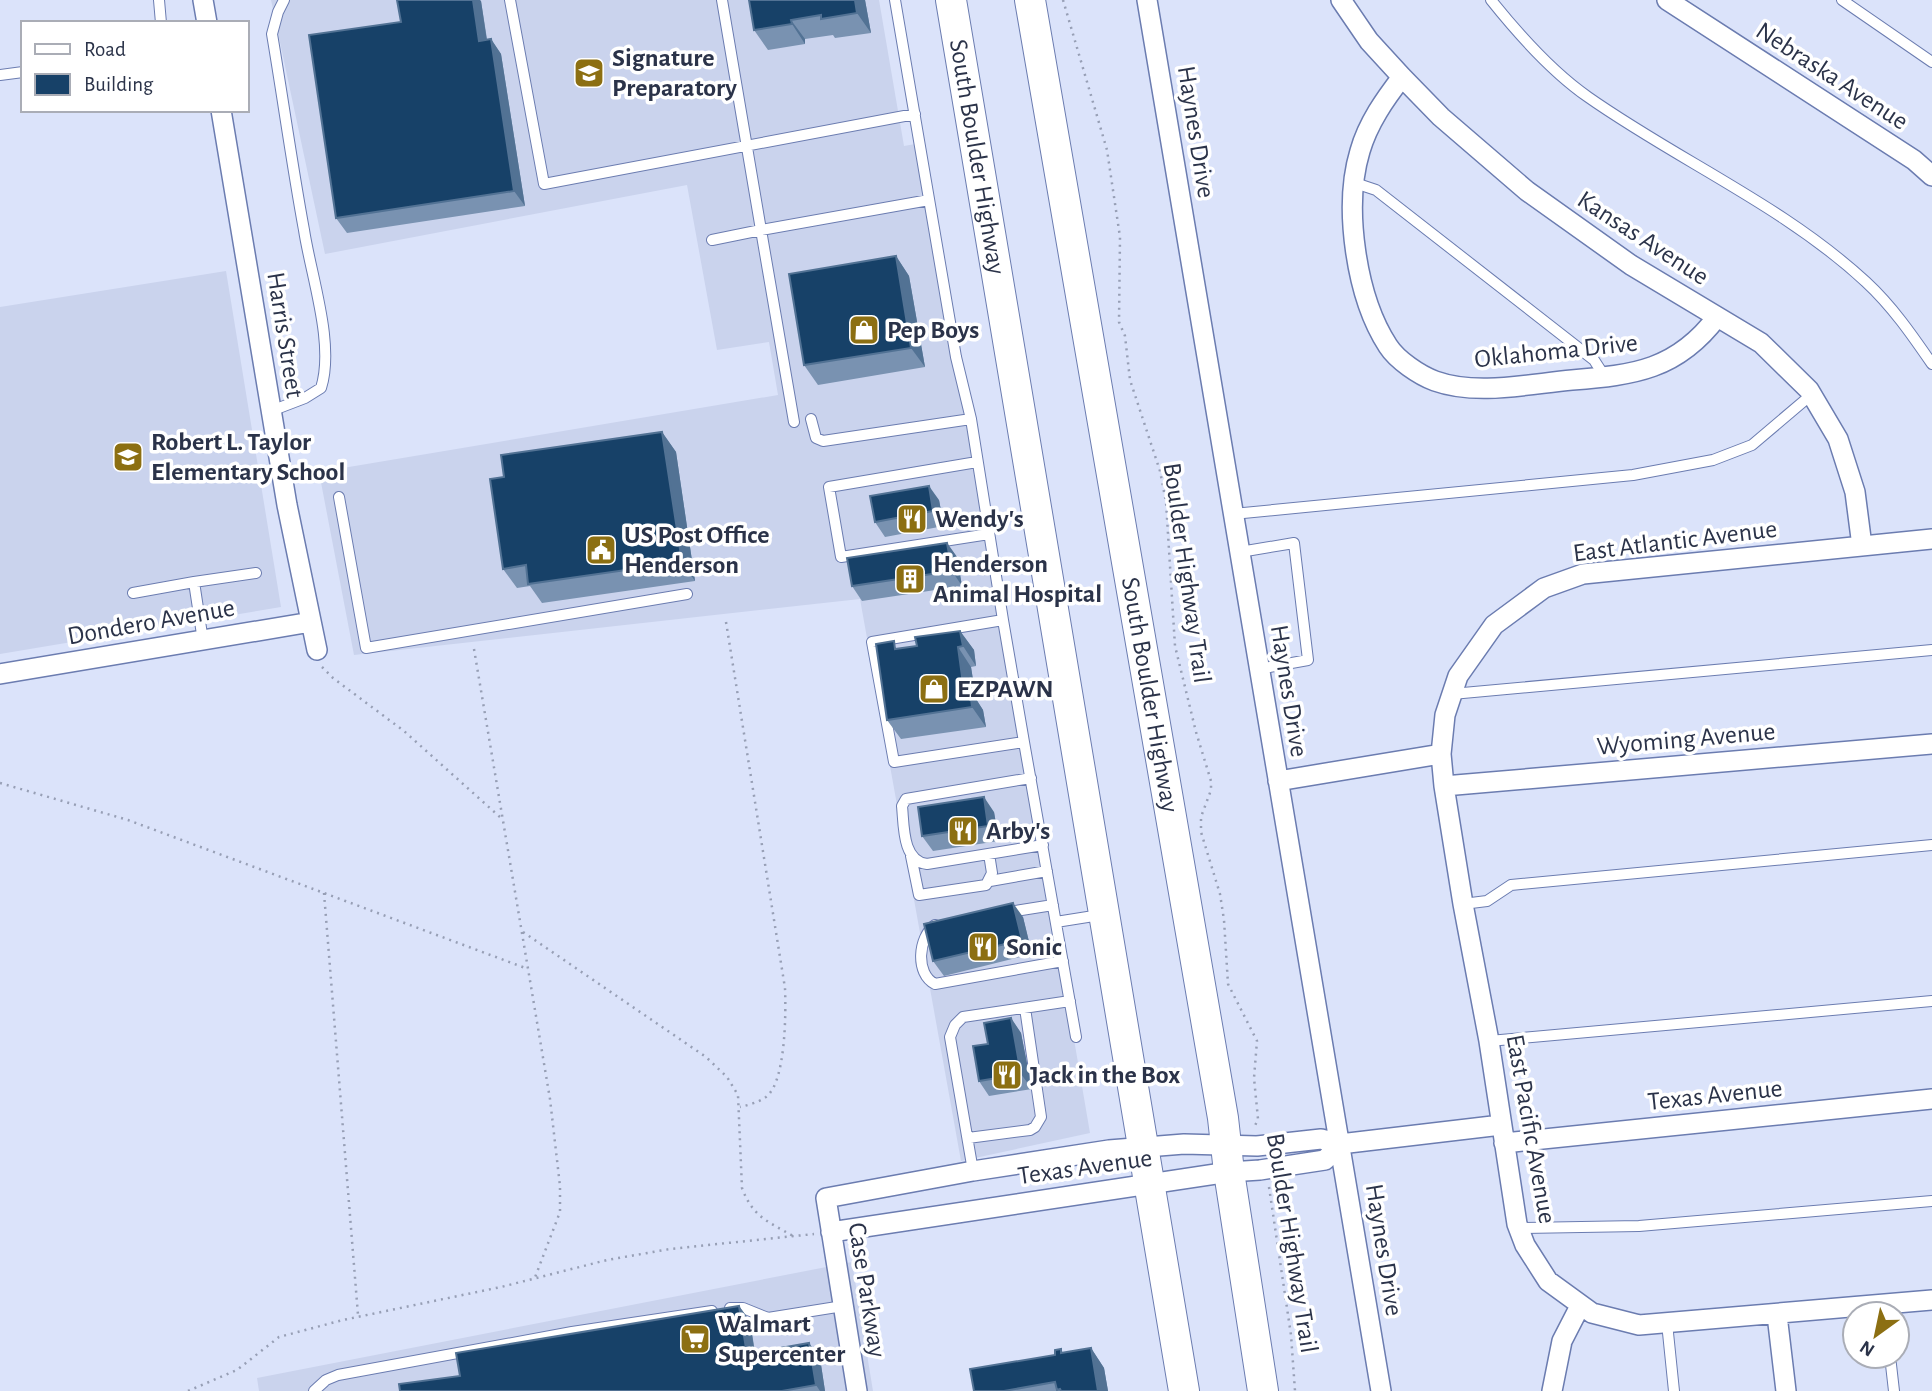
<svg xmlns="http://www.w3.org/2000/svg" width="1932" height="1391" viewBox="0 0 1932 1391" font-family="'Alegreya Sans',sans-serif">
<rect width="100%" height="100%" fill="#dbe3fa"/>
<path fill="#cad3ed" d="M271,0h608l25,146 17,-3 169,990 -129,28 -101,-562 -506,56 -35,-183 459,-77 -9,-53 -52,8 -30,-165 -362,69z
M226,271l55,336 -281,47v-347z
M852,1262l21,129h-614l-2,-13z"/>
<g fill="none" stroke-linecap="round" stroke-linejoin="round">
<g stroke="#6b7cb0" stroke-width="12">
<path id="lane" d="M159,0l2,23
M510,0l34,184 371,-70
M722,0l39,230 168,-30
M1491,0c28,35 61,72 97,97 91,64 196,109 278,185 26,24 46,53 66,82
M1842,0l90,62
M0,75l23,-3
M1355,183l21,7 218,170 11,17
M712,240l49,-10 33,192
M271,411l34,-13 16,-10c14,-44 -10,-112 -17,-158 -12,-65 -21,-131 -32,-196l6,-22 6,-12
M811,419l5,19 7,3 148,-22 -15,-62 -61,-357
M971,419l32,201 -131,22 22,120 130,-20 -21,-122
M977,462l-148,25 12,70 148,-23
M339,497l27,151 321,-54
M1233,514l400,-39 80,-15 39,-15 59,-50
M1240,552l54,-9 14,117 -49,9
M194,582l62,-9
M133,593l61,-11 9,59
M1452,694l480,-44
M1024,742l52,295
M1031,778l-125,21 -4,7c2,19 0,55 25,58l116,-19
M911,856l8,39 67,-10 6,-12 -3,-19
M990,881l57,-10
M1463,904l24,-3 24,-16 421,-40
M1009,912l44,-7
M1056,922l44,-7
M935,925c-17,12 -20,49 0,59l128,-23
M1489,1041l443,-40
M968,1138l62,-8 5,-3 6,-10 -16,-109
M973,1171l-23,-134 5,-12 8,-8 107,-16
M1519,1228l120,-2 293,-25
M730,1308h13l25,10 75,-12
M1667,1323l7,68
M1890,1356l4,35
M314,1391l12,-11 12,-5 234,-43 140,-21"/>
</g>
<g stroke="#6b7cb0" stroke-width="22">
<path id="street" d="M203,0l4,23
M1147,0l234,1391
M1341,0l28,41 33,36 39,40 86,74 104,74 130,78 48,47 29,49 17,53 7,54
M1667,0l247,160 18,16
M1402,77c-17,22 -34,46 -42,74 -17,56 -4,146 28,195 9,14 31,29 47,35 42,15 93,3 137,-1 62,-5 105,-10 145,-63
M221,110l66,395 30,145
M1932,539l-349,35 -39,14 -50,37 -36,51 -13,39 -4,39 3,32 19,118 26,137 28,183 8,21 23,36 44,32 47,12 293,-25
M0,674l311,-52
M1278,781l163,-27
M1444,786l488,-42
M1504,1143l428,-44
M831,1232l398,-60 31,-2 65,-10 15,-16
M1777,1315l9,76
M857,1391l-31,-193 147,-27 136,-21 75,-6 73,2 64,-7 19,5 161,-19
M1552,1391l10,-50 18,-35"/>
</g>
<g stroke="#6b7cb0" stroke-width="32">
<g id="primary">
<path id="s1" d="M951,0l233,1391"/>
<path id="s2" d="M1030,0l193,1118 6,54 34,219"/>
</g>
</g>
<path stroke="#979fb5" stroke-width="2.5" stroke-dasharray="2 5" stroke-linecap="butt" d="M1063,0l44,150 13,87 -1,85 6,14 5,44 30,91 6,31 9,144 21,86 15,49v9l-10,27v15l19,62 4,26 4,64 29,57 -3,37 4,41 -4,9
M726,622l59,366c1,24 1,94 -19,109 -7,5 -17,8 -26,10
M474,649l76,450 10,87v26l-26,68
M322,667l11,11 71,53 97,87
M0,783l128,37 400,149
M324,893l34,422
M523,932l183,125 21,20 11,18 4,93c11,29 25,33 51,48
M1269,1187l22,148 4,56
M188,1391l49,-21 42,-33 64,-17 158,-33 106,-27 63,-11 144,-15"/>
<use href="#lane" stroke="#fff" stroke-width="10"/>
<use href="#street" stroke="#fff" stroke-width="19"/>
<use href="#primary" stroke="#fff" stroke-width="30"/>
</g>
<path fill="#7992b1" d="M865,0l6,33 -36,5 -2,-3 -28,4v5l-37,6 -14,-20z
M481,1l6,38h4l10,15 24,152 -178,27 -11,-15 65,-196z
M896,256l13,20 16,91 -107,18 -14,-20z
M662,432l14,20 19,129 -153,22 -12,-17 -13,2 -14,-19 1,-92z
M939,500l5,26 -59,11 -10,-15z
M947,543l10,14 5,29 -100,15 -10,-15z
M960,631l14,19 2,16 -5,1 5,32 7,11 3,17 -85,12 -14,-19 12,-71 18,-3z
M994,812l5,29 -66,10 -11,-15z
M1023,917l9,37 -88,22 -11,-15z
M1011,1018l10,15 11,56 -43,7 -10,-15 9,-37z
M739,1306l11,15 5,31 65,6 5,33h-425z
M1091,1348l13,20 4,23h-134l81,-36 6,-6 2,4z"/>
<path fill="#527294" d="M473,0h7l1,1 8,54 -10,-14z
M855,0h10l6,33 -14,-20z
M791,20l14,19v5l-13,-20z
M491,39l10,15 24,152 -11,-15z
M896,256l13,20 16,91 -14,-19z
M662,432l14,20 19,129 -13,-19z
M929,486l10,14 5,26 -11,-15z
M947,543l10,14 5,29 -10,-15z
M960,631l14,19 2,16 -13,-20z
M958,647l13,20 5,32 7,11 3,17 -14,-20 -8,-16z
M984,797l10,15 5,29 -11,-15z
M1013,903l10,14 9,37 -10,-14z
M1011,1018l10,15 11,56 -11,-15z
M739,1306l11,15 7,47 -10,-14z
M809,1343l11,15 5,33h-5l-4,-6z
M1091,1348l13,20 4,23h-10z"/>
<path fill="#174168" stroke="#527294" stroke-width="2" d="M397,0h76l6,41 12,-2 23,152 -178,27 -27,-183 92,-13z
M749,0h106l2,13 -36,6v-4l-30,5 1,4 -38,6z
M896,256l15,92 -107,17 -15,-91z
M662,432l20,130 -154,22 -2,-19 -23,4 -13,-90 14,-2 -3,-22z
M929,486l4,25 -58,11 -5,-26z
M947,543l5,28 -100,15 -5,-28z
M960,631l3,15 -5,1 6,44 6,-1 2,17 -85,13 -11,-76 18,-3 1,8 22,-3 -2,-9z
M984,797l4,29 -66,10 -4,-29z
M1013,903l9,37 -89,21 -9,-37z
M1011,1018l10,56 -42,7 -6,-35 15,-2 -4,-21z
M739,1306l8,48 62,-11 7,42 -34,6h-382l-1,-7 61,-8 -4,-23z
M1091,1348l7,43h-37l-1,-2 -3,1 -2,-8 -51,9h-30l-4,-22 85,-14v-5l6,-1v4z"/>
<defs>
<g id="school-square" transform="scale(1.575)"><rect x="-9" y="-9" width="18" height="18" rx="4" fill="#8c6f12" stroke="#fff"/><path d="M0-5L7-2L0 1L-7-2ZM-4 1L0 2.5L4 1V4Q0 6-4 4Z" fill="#fff"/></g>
<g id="shop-square" transform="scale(1.575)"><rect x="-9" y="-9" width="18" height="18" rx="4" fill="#8c6f12" stroke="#fff"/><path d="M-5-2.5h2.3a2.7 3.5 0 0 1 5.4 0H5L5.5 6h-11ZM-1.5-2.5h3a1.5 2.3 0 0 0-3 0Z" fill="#fff"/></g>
<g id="restaurant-square" transform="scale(1.575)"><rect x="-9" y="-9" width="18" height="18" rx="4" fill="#8c6f12" stroke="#fff"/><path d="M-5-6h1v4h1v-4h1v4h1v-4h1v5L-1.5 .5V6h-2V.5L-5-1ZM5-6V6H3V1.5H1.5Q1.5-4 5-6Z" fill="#fff"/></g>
<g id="civic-square" transform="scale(1.575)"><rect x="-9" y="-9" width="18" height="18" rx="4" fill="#8c6f12" stroke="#fff"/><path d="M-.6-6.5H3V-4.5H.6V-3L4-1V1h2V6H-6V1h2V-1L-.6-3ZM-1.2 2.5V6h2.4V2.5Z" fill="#fff"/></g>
<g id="building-square" transform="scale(1.575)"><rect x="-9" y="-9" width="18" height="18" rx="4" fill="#8c6f12" stroke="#fff"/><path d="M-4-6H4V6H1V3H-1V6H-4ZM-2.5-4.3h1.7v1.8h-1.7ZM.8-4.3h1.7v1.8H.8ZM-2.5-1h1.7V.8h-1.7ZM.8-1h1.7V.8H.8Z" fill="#fff"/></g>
<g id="supermarket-square" transform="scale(1.575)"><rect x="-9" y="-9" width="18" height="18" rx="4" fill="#8c6f12" stroke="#fff"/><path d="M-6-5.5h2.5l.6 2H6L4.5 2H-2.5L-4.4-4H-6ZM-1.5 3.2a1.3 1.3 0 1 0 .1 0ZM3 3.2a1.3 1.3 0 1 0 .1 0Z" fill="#fff"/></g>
</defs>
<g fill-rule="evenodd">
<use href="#school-square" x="589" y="73"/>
<use href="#shop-square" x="864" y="330"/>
<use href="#school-square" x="128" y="457"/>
<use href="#restaurant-square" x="912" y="519"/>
<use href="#civic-square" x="601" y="550"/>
<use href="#building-square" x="910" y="579"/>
<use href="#shop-square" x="934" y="689"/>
<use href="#restaurant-square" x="963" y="831"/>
<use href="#restaurant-square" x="983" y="947"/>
<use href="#restaurant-square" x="1007" y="1075"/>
<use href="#supermarket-square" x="695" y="1339"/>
</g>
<g text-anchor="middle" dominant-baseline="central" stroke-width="7" stroke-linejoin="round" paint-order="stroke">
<g font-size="26" font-weight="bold" fill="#2b3349" stroke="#fff" text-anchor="start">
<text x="612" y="58">Signature<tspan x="612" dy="30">Preparatory</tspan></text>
<text x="887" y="330">Pep Boys</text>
<text x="151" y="442">Robert L. Taylor<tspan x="151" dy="30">Elementary School</tspan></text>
<text x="935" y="519">Wendy's</text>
<text x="624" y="535">US Post Office<tspan x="624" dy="30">Henderson</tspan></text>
<text x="933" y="564">Henderson<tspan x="933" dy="30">Animal Hospital</tspan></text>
<text x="957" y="689">EZPAWN</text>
<text x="986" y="831">Arby's</text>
<text x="1006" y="947">Sonic</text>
<text x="1030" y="1075">Jack in the Box</text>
<text x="718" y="1324">Walmart<tspan x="718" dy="30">Supercenter</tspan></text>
</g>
<g font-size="26" fill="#2b3349" stroke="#fff">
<text transform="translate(1832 76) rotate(33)">Nebraska Avenue</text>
<text transform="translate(1196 132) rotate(81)">Haynes Drive</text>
<text stroke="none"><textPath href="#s1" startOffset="159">South Boulder Highway</textPath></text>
<text transform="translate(1643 238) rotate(33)">Kansas Avenue</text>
<text transform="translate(285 335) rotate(81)">Harris Street</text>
<text transform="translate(1556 351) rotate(-6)">Oklahoma Drive</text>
<text transform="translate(1675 541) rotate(-7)">East Atlantic Avenue</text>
<text transform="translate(1187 573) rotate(82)">Boulder Highway Trail</text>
<text transform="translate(151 622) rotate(-10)">Dondero Avenue</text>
<text transform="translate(1289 691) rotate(81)">Haynes Drive</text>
<text stroke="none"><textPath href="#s2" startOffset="705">South Boulder Highway</textPath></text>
<text transform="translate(1686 739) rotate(-5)">Wyoming Avenue</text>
<text transform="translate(1715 1095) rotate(-6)">Texas Avenue</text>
<text transform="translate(1531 1129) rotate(80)">East Pacific Avenue</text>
<text transform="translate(1085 1167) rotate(-8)">Texas Avenue</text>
<text transform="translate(1292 1243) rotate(81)">Boulder Highway Trail</text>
<text transform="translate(1384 1250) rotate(81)">Haynes Drive</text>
<text transform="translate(867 1290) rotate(81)">Case Parkway</text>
</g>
</g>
<rect x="21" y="21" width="228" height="91" fill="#ffffff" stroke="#aaadb6" stroke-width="2"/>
<rect x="35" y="44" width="35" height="10" fill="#ffffff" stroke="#aaadb6" stroke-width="2"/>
<text x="84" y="56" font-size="21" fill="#2b3349">Road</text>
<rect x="35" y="74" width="35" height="21" fill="#174168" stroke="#aaadb6" stroke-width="2"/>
<text x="84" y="91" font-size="21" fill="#2b3349">Building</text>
<g transform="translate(1876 1335) rotate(213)"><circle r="33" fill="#ffffff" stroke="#aaadb6" stroke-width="2"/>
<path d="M0-5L12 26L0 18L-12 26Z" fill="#8c6f12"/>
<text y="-10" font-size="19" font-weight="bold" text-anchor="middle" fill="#2b3349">N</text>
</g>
</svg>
